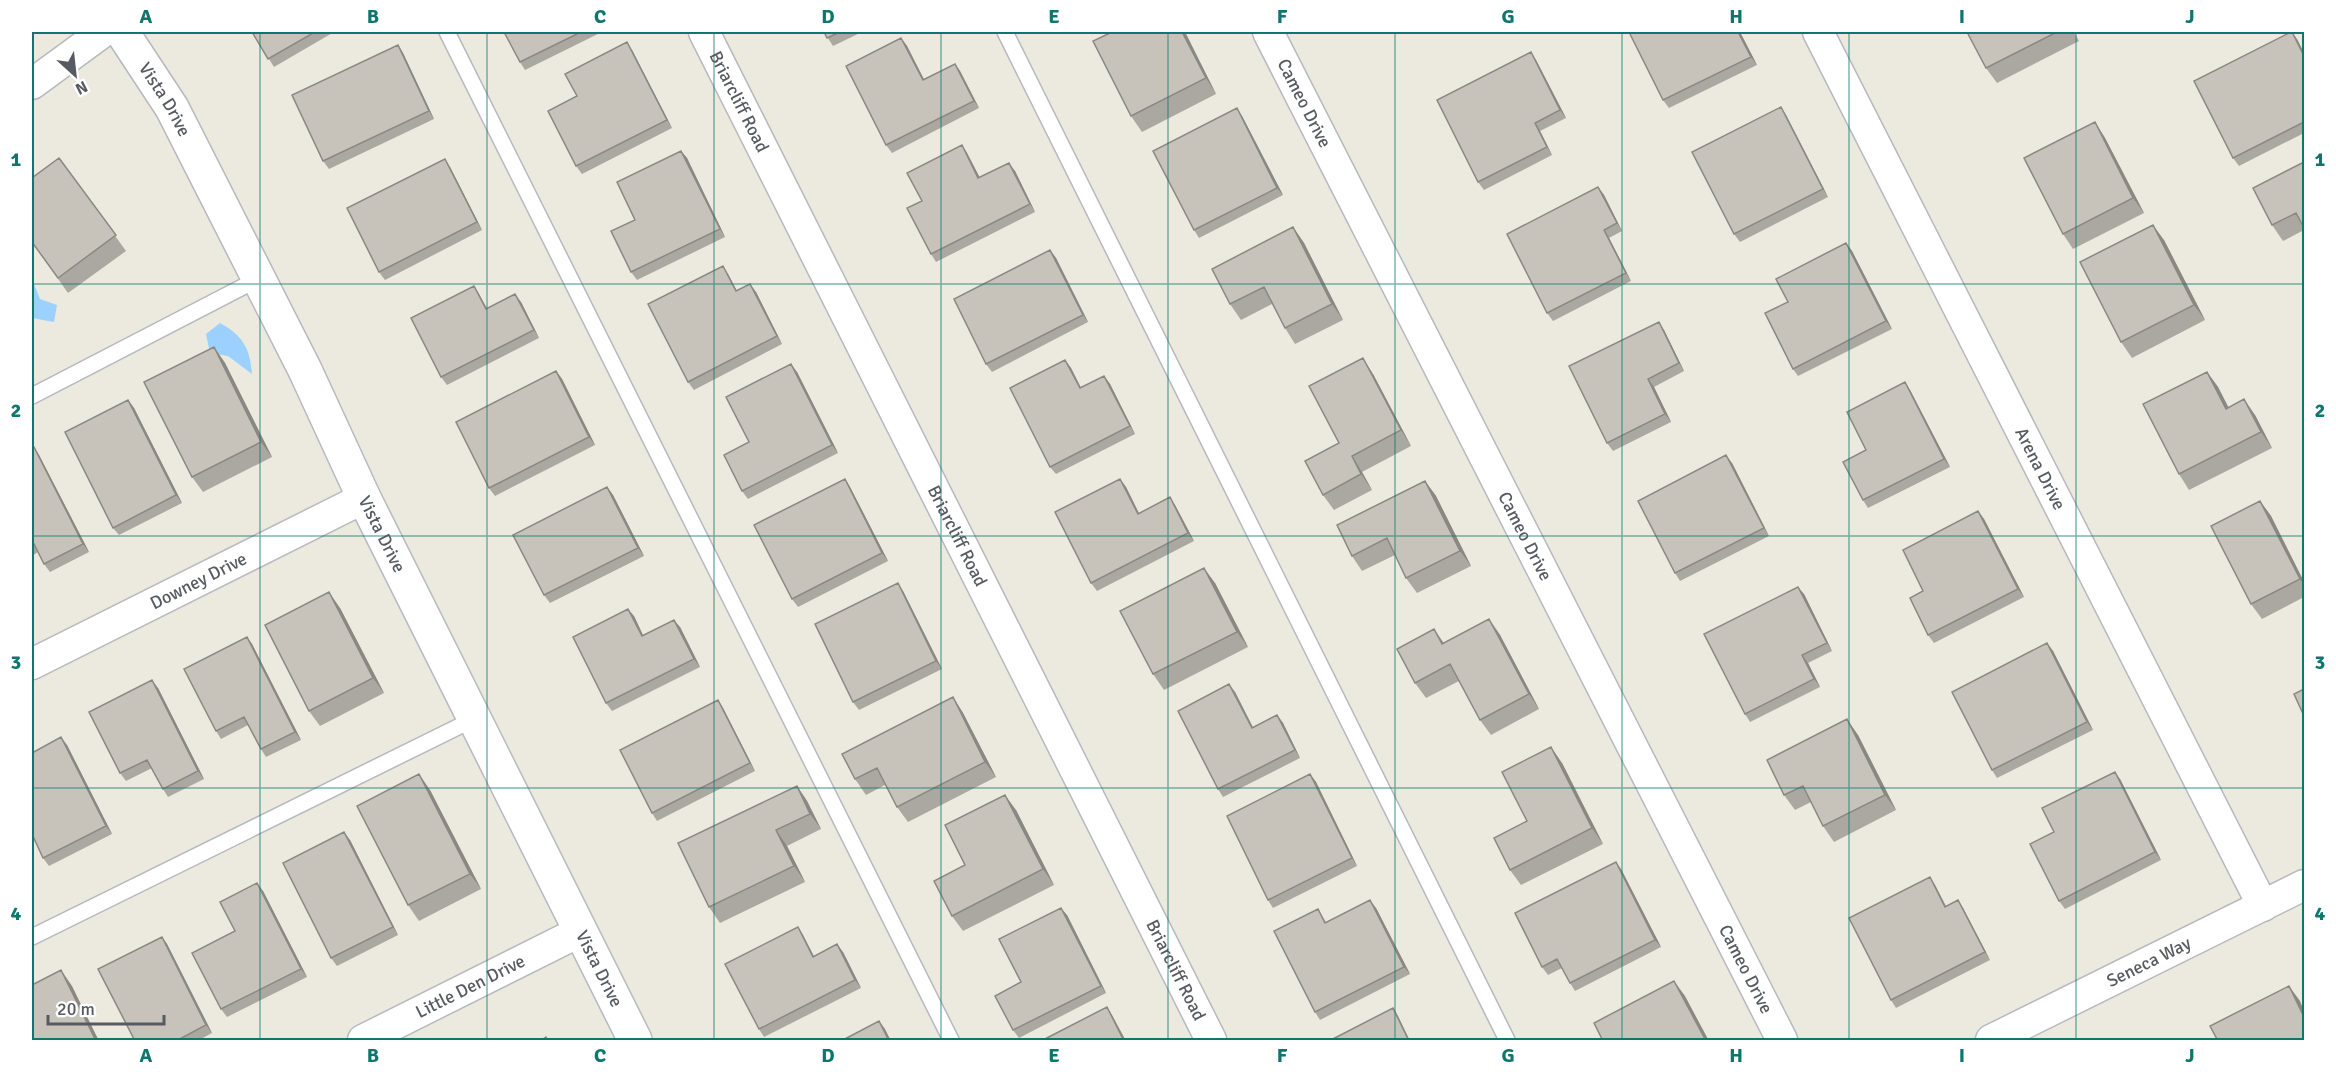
<svg xmlns="http://www.w3.org/2000/svg" width="2336" height="1072" viewBox="0 0 2336 1072" font-family="Signika,sans-serif">
<rect width="100%" height="100%" fill="#eceade"/>
<path fill="#9bd0ff" d="M34,284l6,15 17,6 -3,17 -22,-4v-33z
M220,323c23,13 30,25 32,51l-24,-18 -18,-3 -4,-19z"/>
<g fill="none" stroke-linecap="round" stroke-linejoin="round">
<g stroke="#b6b9bf" stroke-width="18">
<path id="service" d="M447,32l504,1008
M1005,32l502,1008
M32,396l226,-117
M32,937l442,-218"/>
</g>
<g stroke="#b6b9bf" stroke-width="33">
<g id="minor">
<path id="s1" d="M704,32l507,1008"/>
<path id="s2" d="M1268,32l514,1008"/>
<path id="s3" d="M1818,32l445,874"/>
<path d="M32,84l71,-52"/>
<path id="s4" d="M32,664l332,-166"/>
<path id="s5" d="M363,1040l216,-108"/>
<path id="s6" d="M1991,1040l313,-155"/>
</g>
</g>
<g stroke="#b6b9bf" stroke-width="36">
<g id="tertiary">
<path id="s7" d="M122,32l50,76 133,262 59,128 271,542"/>
</g>
</g>
<use href="#service" stroke="#fff" stroke-width="15"/>
<use href="#minor" stroke="#fff" stroke-width="30"/>
<use href="#tertiary" stroke="#fff" stroke-width="33"/>
</g>
<path fill="#aba8a1" d="M252,32h82l-60,35z
M504,32h98l-77,38 -5,-8z
M824,32h38l-29,14z
M1112,32h73l31,62 -74,38 -11,-16z
M1740,32l17,33 -88,43 -6,-8z
M1967,32h107l5,9 -82,42 -11,-15z
M901,38l6,8 17,33 31,-15 5,7 19,37 -87,45 -6,-8z
M2297,39l7,14v80l-65,33 -6,-8z
M398,45l5,8 31,66 -105,50 -6,-8z
M632,50l40,78 -90,46 -6,-8 1,-70z
M1536,60l30,58 -26,13 12,24 -68,35 -6,-8z
M1786,115l42,82 -88,45 -6,-8z
M1242,116l41,79 -84,43 -5,-8z
M2095,122l10,16 39,75 -71,36 -10,-15z
M962,145l5,8 13,25 35,-7 20,41 -99,50 -5,-8 -9,-53z
M681,151l6,7 38,79 -88,43 -6,-8 4,-52z
M59,158l67,93 -58,42 -36,-51z
M2304,162v68l-21,11 -11,-16z
M450,167l32,63 -97,50 -6,-8z
M1598,187l6,8 18,36 -13,7 22,43 -78,40 -6,-8z
M1293,227l11,16 39,77 -48,24 -10,-16 -13,-24 -31,16 -11,-16z
M2164,240l41,80 -73,38 -11,-16z
M1846,243l6,8 40,78 -94,47 -5,-7 -5,-67z
M1050,250l6,8 32,64 -96,50 -6,-8z
M728,274l9,17 19,1 26,52 -88,46 -6,-8z
M474,286l5,8 8,14 34,-6 18,36 -92,47 -6,-8z
M1664,330l20,41 -30,16 17,35 -58,29 -6,-8z
M214,347l11,16 47,94 -69,35 -11,-15z
M1065,360l6,8 10,20 23,-12 6,8 25,50 -79,40 -6,-7z
M556,371l6,8 33,66 -100,51 -6,-8z
M797,372l41,81 -90,46 -6,-8 7,-49z
M2207,372l11,15 10,20 27,8 17,33 -83,42 -10,-16z
M1373,374l38,72 -49,26 10,18 -38,20 -11,-15 16,-52z
M1910,390l40,77 -82,41 -5,-8 3,-50z
M128,400l6,8 48,95 -63,32 -6,-7z
M32,448l7,7 50,97 -39,20 -6,-8 -6,-12 -6,4z
M1732,463l37,73 -89,45 -5,-8z
M845,479l5,8 38,74 -90,46 -6,-8z
M1120,479l6,8 13,26 36,-8 19,36 -97,50 -6,-8z
M1425,481l11,15 35,70 -54,27 -11,-15 -11,-23 -33,16 -10,-15z
M607,487l6,8 31,61 -94,47 -6,-8z
M2260,501l11,15 33,66v15l-42,22 -11,-15z
M1978,511l6,8 40,78 -90,46 -6,-8 -5,-44z
M1215,583l33,64 -84,43 -11,-16z
M903,591l39,78 -83,41 -6,-8z
M1804,594l28,57 -24,12 12,24 -70,35 -5,-8z
M340,608l44,85 -64,33 -11,-15z
M634,616l9,19 37,-8 20,40 -88,44 -6,-8z
M1489,619l11,16 39,74 -48,26 -11,-15 -21,-39 -33,17 -11,-15 29,-40z
M247,637l5,7 49,96 -35,17 -5,-8 -13,-24 -27,14 -5,-8z
M2047,643l6,8 40,79 -96,48 -5,-8z
M158,688l46,91 -36,18 -5,-8 -11,-21 -26,13 -6,-8z
M1235,692l18,35 24,-12 6,8 17,35 -77,39 -5,-8z
M953,697l10,16 33,64 -88,45 -11,-15 -12,-22 -19,10 -11,-16z
M718,700l5,8 32,63 -98,50 -5,-8z
M1858,735l38,75 -62,32 -11,-16 -12,-24 -16,8 -11,-15z
M67,745l45,89 -63,32 -6,-8z
M1562,763l41,81 -82,41 -11,-15 17,-49z
M1310,774l6,8 41,84 -84,42 -5,-8z
M2120,779l41,81 -96,49 -6,-8 -5,-69z
M797,786l10,15 14,28 -34,17 18,36 -85,41 -11,-16z
M430,790l51,99 -62,32 -11,-16z
M1016,810l38,75 -91,46 -11,-15 13,-51z
M350,840l48,95 -61,31 -6,-8z
M1621,869l40,78 -86,44 -5,-8 -8,-15 -14,7 -6,-8z
M1935,885l11,21 17,2 27,52 -94,48 -5,-8z
M263,891l44,86 -80,40 -6,-8 14,-78z
M1376,908l34,66 -90,46 -5,-8 3,-103 8,13z
M1067,915l39,78 -87,45 -6,-8 8,-48z
M798,927l5,8 11,21 29,-4 18,36 -97,49 -5,-8z
M162,937l5,7 45,89 -15,8h-62z"/>
<path fill="#8b8883" d="M1182,32h3l31,62 -10,-16z
M1738,32h2l17,33 -6,-8z
M2292,32l5,7 7,14v3z
M901,38l6,8 21,42 -5,-8z
M627,42l5,8 40,78 -5,-8z
M398,45l5,8 31,66 -5,-8z
M1531,52l5,8 30,58 -6,-8z
M955,64l5,7 19,37 -5,-7z
M1781,107l5,8 42,82 -5,-8z
M1237,108l5,8 41,79 -6,-7z
M2095,122l10,16 39,75 -11,-15z
M1535,123l5,8 12,24 -5,-8z
M962,145l5,8 17,33 -6,-8z
M681,151l6,7 38,79 -5,-8z
M445,159l5,8 32,63 -5,-8z
M1009,163l6,8 20,41 -5,-8z
M1598,187l6,8 18,36 -5,-8z
M2153,225l11,15 41,80 -11,-15z
M1293,227l11,16 39,77 -11,-16z
M1604,230l5,8 22,43 -5,-8z
M1846,243l6,8 40,78 -6,-8z
M1050,250l6,8 32,64 -5,-7z
M723,266l5,8 13,25 -5,-8z
M750,284l6,8 26,52 -5,-8z
M474,286l5,8 12,23 -5,-8z
M515,294l6,8 18,36 -5,-8z
M1659,322l5,8 20,41 -5,-8z
M214,347l11,16 47,94 -11,-15z
M1363,358l10,16 38,72 -10,-16z
M1065,360l6,8 14,28 -5,-8z
M791,364l6,8 41,81 -6,-8z
M556,371l6,8 33,66 -6,-8z
M2207,372l11,15 19,37 -11,-15z
M1104,376l6,8 25,50 -5,-8z
M1648,379l6,8 17,35 -6,-8z
M1905,382l5,8 40,77 -6,-8z
M2244,399l11,16 17,33 -11,-16z
M128,400l6,8 48,95 -6,-8z
M34,447l5,8 50,97 -6,-8z
M1726,455l6,8 37,73 -5,-8z
M1352,456l10,16 10,18 -11,-16z
M845,479l5,8 38,74 -6,-8z
M1120,479l6,8 17,35 -5,-8z
M1425,481l11,15 35,70 -11,-15z
M607,487l6,8 31,61 -6,-8z
M1170,497l5,8 19,36 -6,-8z
M2260,501l11,15 33,66v3l-4,-6z
M1978,511l6,8 40,78 -6,-8z
M1204,568l11,15 33,64 -11,-15z
M898,583l5,8 39,78 -6,-8z
M1798,587l6,7 28,57 -5,-8z
M329,592l11,16 44,85 -11,-15z
M628,609l6,7 13,28 -5,-8z
M1489,619l11,16 39,74 -10,-15z
M674,620l6,7 20,40 -6,-8z
M1434,629l11,16 -3,-1z
M247,637l5,7 49,96 -6,-8z
M2047,643l6,8 40,79 -6,-8z
M1802,655l6,8 12,24 -6,-8z
M152,680l6,8 46,91 -6,-8z
M1229,684l6,8 22,44 -5,-8z
M953,697l10,16 33,64 -11,-15z
M718,700l5,8 32,63 -5,-8z
M1277,715l6,8 17,35 -5,-8z
M1847,719l11,16 38,75 -11,-15z
M61,737l6,8 45,89 -6,-8z
M1551,747l11,16 41,81 -11,-16z
M2115,772l5,7 41,81 -6,-8z
M419,774l11,16 51,99 -11,-15z
M1310,774l6,8 41,84 -5,-8z
M797,786l10,15 14,28 -11,-15z
M1005,795l11,15 38,75 -11,-16z
M776,830l11,16 18,36 -11,-16z
M344,832l6,8 48,95 -5,-8z
M1616,862l5,7 40,78 -6,-7z
M1930,877l5,8 15,30 -5,-8z
M257,883l6,8 44,86 -6,-8z
M1370,900l6,8 34,66 -6,-7z
M1958,900l5,8 27,52 -5,-8z
M1061,908l6,7 39,78 -5,-7z
M798,927l5,8 15,30 -5,-8z
M162,937l5,7 45,89 -6,-8z
M837,944l6,8 18,36 -6,-8z
M61,970l11,16 27,55h-3z
M1674,981l11,15 24,45h-3z
M2289,986l11,15 4,10v6z
M1107,1007l5,8 14,26h-2z
M1393,1008l5,8 12,25h-1z
M879,1021l6,8 6,12h-2z"/>
<path fill="#c7c3bb" stroke="#8b8883" stroke-width="1.5" d="M252,32h63l-47,27z
M504,32h77l-61,30z
M824,32h16l-13,6z
M1112,32h70l24,46 -75,38 -38,-75z
M1629,32h109l13,25 -88,43z
M1967,32h90l-71,36z
M2291,32h1l12,24v66l-71,36 -39,-77z
M901,38l22,42 32,-16 19,37 -88,44 -40,-79z
M627,42l40,78 -91,46 -28,-55 29,-15 -12,-22z
M398,45l31,66 -106,50 -31,-66z
M1531,52l29,58 -25,13 12,24 -69,35 -41,-82z
M1781,107l42,82 -89,45 -42,-82z
M1237,108l40,80 -83,42 -41,-79z
M2095,122l38,76 -70,36 -39,-76z
M962,145l16,33 31,-15 21,41 -99,50 -24,-46 15,-7 -15,-28z
M681,151l39,78 -89,43 -20,-41 24,-11 -18,-38z
M59,158l57,77 -58,43 -26,-36v-64z
M445,159l32,63 -98,50 -32,-64z
M2304,162v66l-8,-15 -24,12 -19,-37z
M1598,187l19,36 -13,7 22,43 -79,40 -40,-79z
M2153,225l41,80 -73,37 -41,-80z
M1293,227l39,77 -47,24 -21,-41 -34,17 -18,-35z
M1846,243l40,78 -93,48 -28,-56 23,-11 -12,-23z
M1050,250l33,65 -97,49 -32,-65z
M723,266l13,25 14,-7 27,52 -89,46 -40,-78z
M474,286l12,23 29,-15 19,36 -93,47 -30,-59z
M1659,322l20,41 -31,16 17,35 -58,29 -38,-77z
M214,347l47,95 -69,35 -48,-95z
M1363,358l38,72 -49,26 9,18 -38,21 -18,-34 34,-18 -30,-57z
M1065,360l15,28 24,-12 26,50 -80,41 -40,-79z
M791,364l41,81 -90,46 -18,-36 25,-13 -23,-45z
M556,371l33,66 -100,51 -33,-66z
M2207,372l19,37 18,-10 17,33 -82,42 -36,-70z
M1905,382l39,77 -81,41 -20,-38 23,-12 -19,-38z
M128,400l48,95 -63,33 -48,-96z
M34,447l49,97 -39,20 -10,-20 -2,1v-97z
M1726,455l38,73 -89,45 -37,-72z
M845,479l37,74 -90,46 -38,-74z
M1120,479l18,35 32,-17 18,36 -97,50 -36,-71z
M1425,481l35,70 -54,27 -19,-40 -35,18 -15,-31z
M607,487l31,61 -94,47 -31,-60z
M2260,501l40,78 -49,25 -40,-78z
M1978,511l40,78 -90,46 -18,-37 13,-7 -20,-41z
M1204,568l33,64 -84,42 -33,-63z
M898,583l38,78 -83,41 -38,-78z
M1798,587l29,56 -25,12 12,24 -69,35 -41,-80z
M329,592l44,86 -64,33 -44,-86z
M628,609l14,27 32,-16 20,39 -88,44 -33,-66z
M1489,619l40,75 -49,26 -30,-56 -35,19 -18,-34 37,-20 8,15z
M247,637l48,95 -34,17 -17,-32 -28,14 -32,-62z
M2047,643l40,79 -95,48 -40,-78z
M152,680l46,91 -35,18 -16,-29 -27,13 -31,-61z
M1229,684l23,44 25,-13 18,35 -77,39 -40,-78z
M2304,689v27l-10,-22z
M953,697l32,65 -88,45 -20,-39 -22,11 -13,-25z
M718,700l32,63 -98,50 -32,-63z
M1847,719l38,76 -62,31 -20,-40 -19,9 -17,-35z
M61,737l45,89 -63,32 -11,-24v-81z
M1551,747l41,81 -82,42 -16,-32 33,-17 -25,-49z
M2115,772l40,80 -96,49 -29,-57 24,-12 -12,-24z
M419,774l51,100 -62,31 -51,-99z
M1310,774l42,84 -84,42 -41,-84z
M797,786l13,28 -34,16 18,36 -85,41 -31,-64z
M1005,795l38,74 -91,47 -18,-35 31,-16 -20,-40z
M344,832l49,95 -62,31 -48,-95z
M1616,862l39,78 -85,43 -13,-24 -15,8 -27,-54z
M1930,877l15,30 13,-7 27,52 -94,48 -42,-82z
M257,883l44,86 -80,40 -29,-56 43,-22 -15,-29z
M1370,900l34,67 -89,45 -41,-81 44,-22 7,14z
M1061,908l40,78 -88,44 -18,-34 26,-14 -22,-43z
M798,927l15,30 24,-13 18,36 -96,49 -34,-65z
M162,937l44,88 -30,16h-41l-37,-72z
M61,970l35,71h-64v-56z
M1674,981l32,60h-103l-9,-18z
M2289,986l15,31v22l-3,2h-83l-8,-15z
M1107,1007l17,34h-83z
M1393,1008l16,33h-80z
M879,1021l10,20h-48z
M546,1037l2,4h-8z"/>
<path fill="none" stroke="#0f766e" stroke-width="1.5" stroke-opacity="0.55" d="M260,32v1008M487,32v1008M714,32v1008M941,32v1008M1168,32v1008M1395,32v1008M1622,32v1008M1849,32v1008M2076,32v1008M32,284h2272M32,536h2272M32,788h2272"/>
<g text-anchor="middle" dominant-baseline="central" stroke-width="6" stroke-linejoin="round" paint-order="stroke">
<g font-size="18" fill="#575b61" stroke="#fff">
<text stroke="none"><textPath href="#s7" startOffset="80">Vista Drive</textPath></text>
<text stroke="none"><textPath href="#s1" startOffset="78">Briarcliff Road</textPath></text>
<text stroke="none"><textPath href="#s2" startOffset="80">Cameo Drive</textPath></text>
<text stroke="none"><textPath href="#s3" startOffset="490">Arena Drive</textPath></text>
<text stroke="none"><textPath href="#s7" startOffset="566">Vista Drive</textPath></text>
<text stroke="none"><textPath href="#s1" startOffset="564">Briarcliff Road</textPath></text>
<text stroke="none"><textPath href="#s2" startOffset="566">Cameo Drive</textPath></text>
<text stroke="none"><textPath href="#s4" startOffset="186">Downey Drive</textPath></text>
<text stroke="none"><textPath href="#s6" startOffset="176">Seneca Way</textPath></text>
<text stroke="none"><textPath href="#s7" startOffset="1052">Vista Drive</textPath></text>
<text stroke="none"><textPath href="#s2" startOffset="1052">Cameo Drive</textPath></text>
<text stroke="none"><textPath href="#s1" startOffset="1050">Briarcliff Road</textPath></text>
<text stroke="none"><textPath href="#s5" startOffset="120">Little Den Drive</textPath></text>
</g>
</g>
<rect width="2336" height="1072" fill="none" stroke="#ffffff" stroke-width="66"/>
<g transform="translate(75 75) rotate(153)" stroke="#ffffff" stroke-width="4.5" paint-order="stroke">
<path d="M0-4.5L10 22L0 15L-10 22Z" fill="#575b61"/>
<text y="-9" font-size="16" font-weight="bold" text-anchor="middle" fill="#575b61">N</text>
</g>
<path d="M48 1015v9h116v-9" fill="none" stroke="#575b61" stroke-width="3"/>
<text x="57" y="1015" font-size="18" fill="#575b61" stroke="#ffffff" stroke-width="4.5" paint-order="stroke">20 m</text>
<rect x="33" y="33" width="2270" height="1006" fill="none" stroke="#0f766e" stroke-width="2"/>
<g font-size="20" text-anchor="middle" font-weight="bold" fill="#0f766e">
<text x="146" y="23">A</text>
<text x="373" y="23">B</text>
<text x="600" y="23">C</text>
<text x="828" y="23">D</text>
<text x="1054" y="23">E</text>
<text x="1282" y="23">F</text>
<text x="1508" y="23">G</text>
<text x="1736" y="23">H</text>
<text x="1962" y="23">I</text>
<text x="2190" y="23">J</text>
<text x="16" y="166">1</text>
<text x="2320" y="166">1</text>
<text x="16" y="417">2</text>
<text x="2320" y="417">2</text>
<text x="16" y="669">3</text>
<text x="2320" y="669">3</text>
<text x="16" y="920">4</text>
<text x="2320" y="920">4</text>
<text x="146" y="1062">A</text>
<text x="373" y="1062">B</text>
<text x="600" y="1062">C</text>
<text x="828" y="1062">D</text>
<text x="1054" y="1062">E</text>
<text x="1282" y="1062">F</text>
<text x="1508" y="1062">G</text>
<text x="1736" y="1062">H</text>
<text x="1962" y="1062">I</text>
<text x="2190" y="1062">J</text>
</g>
</svg>
